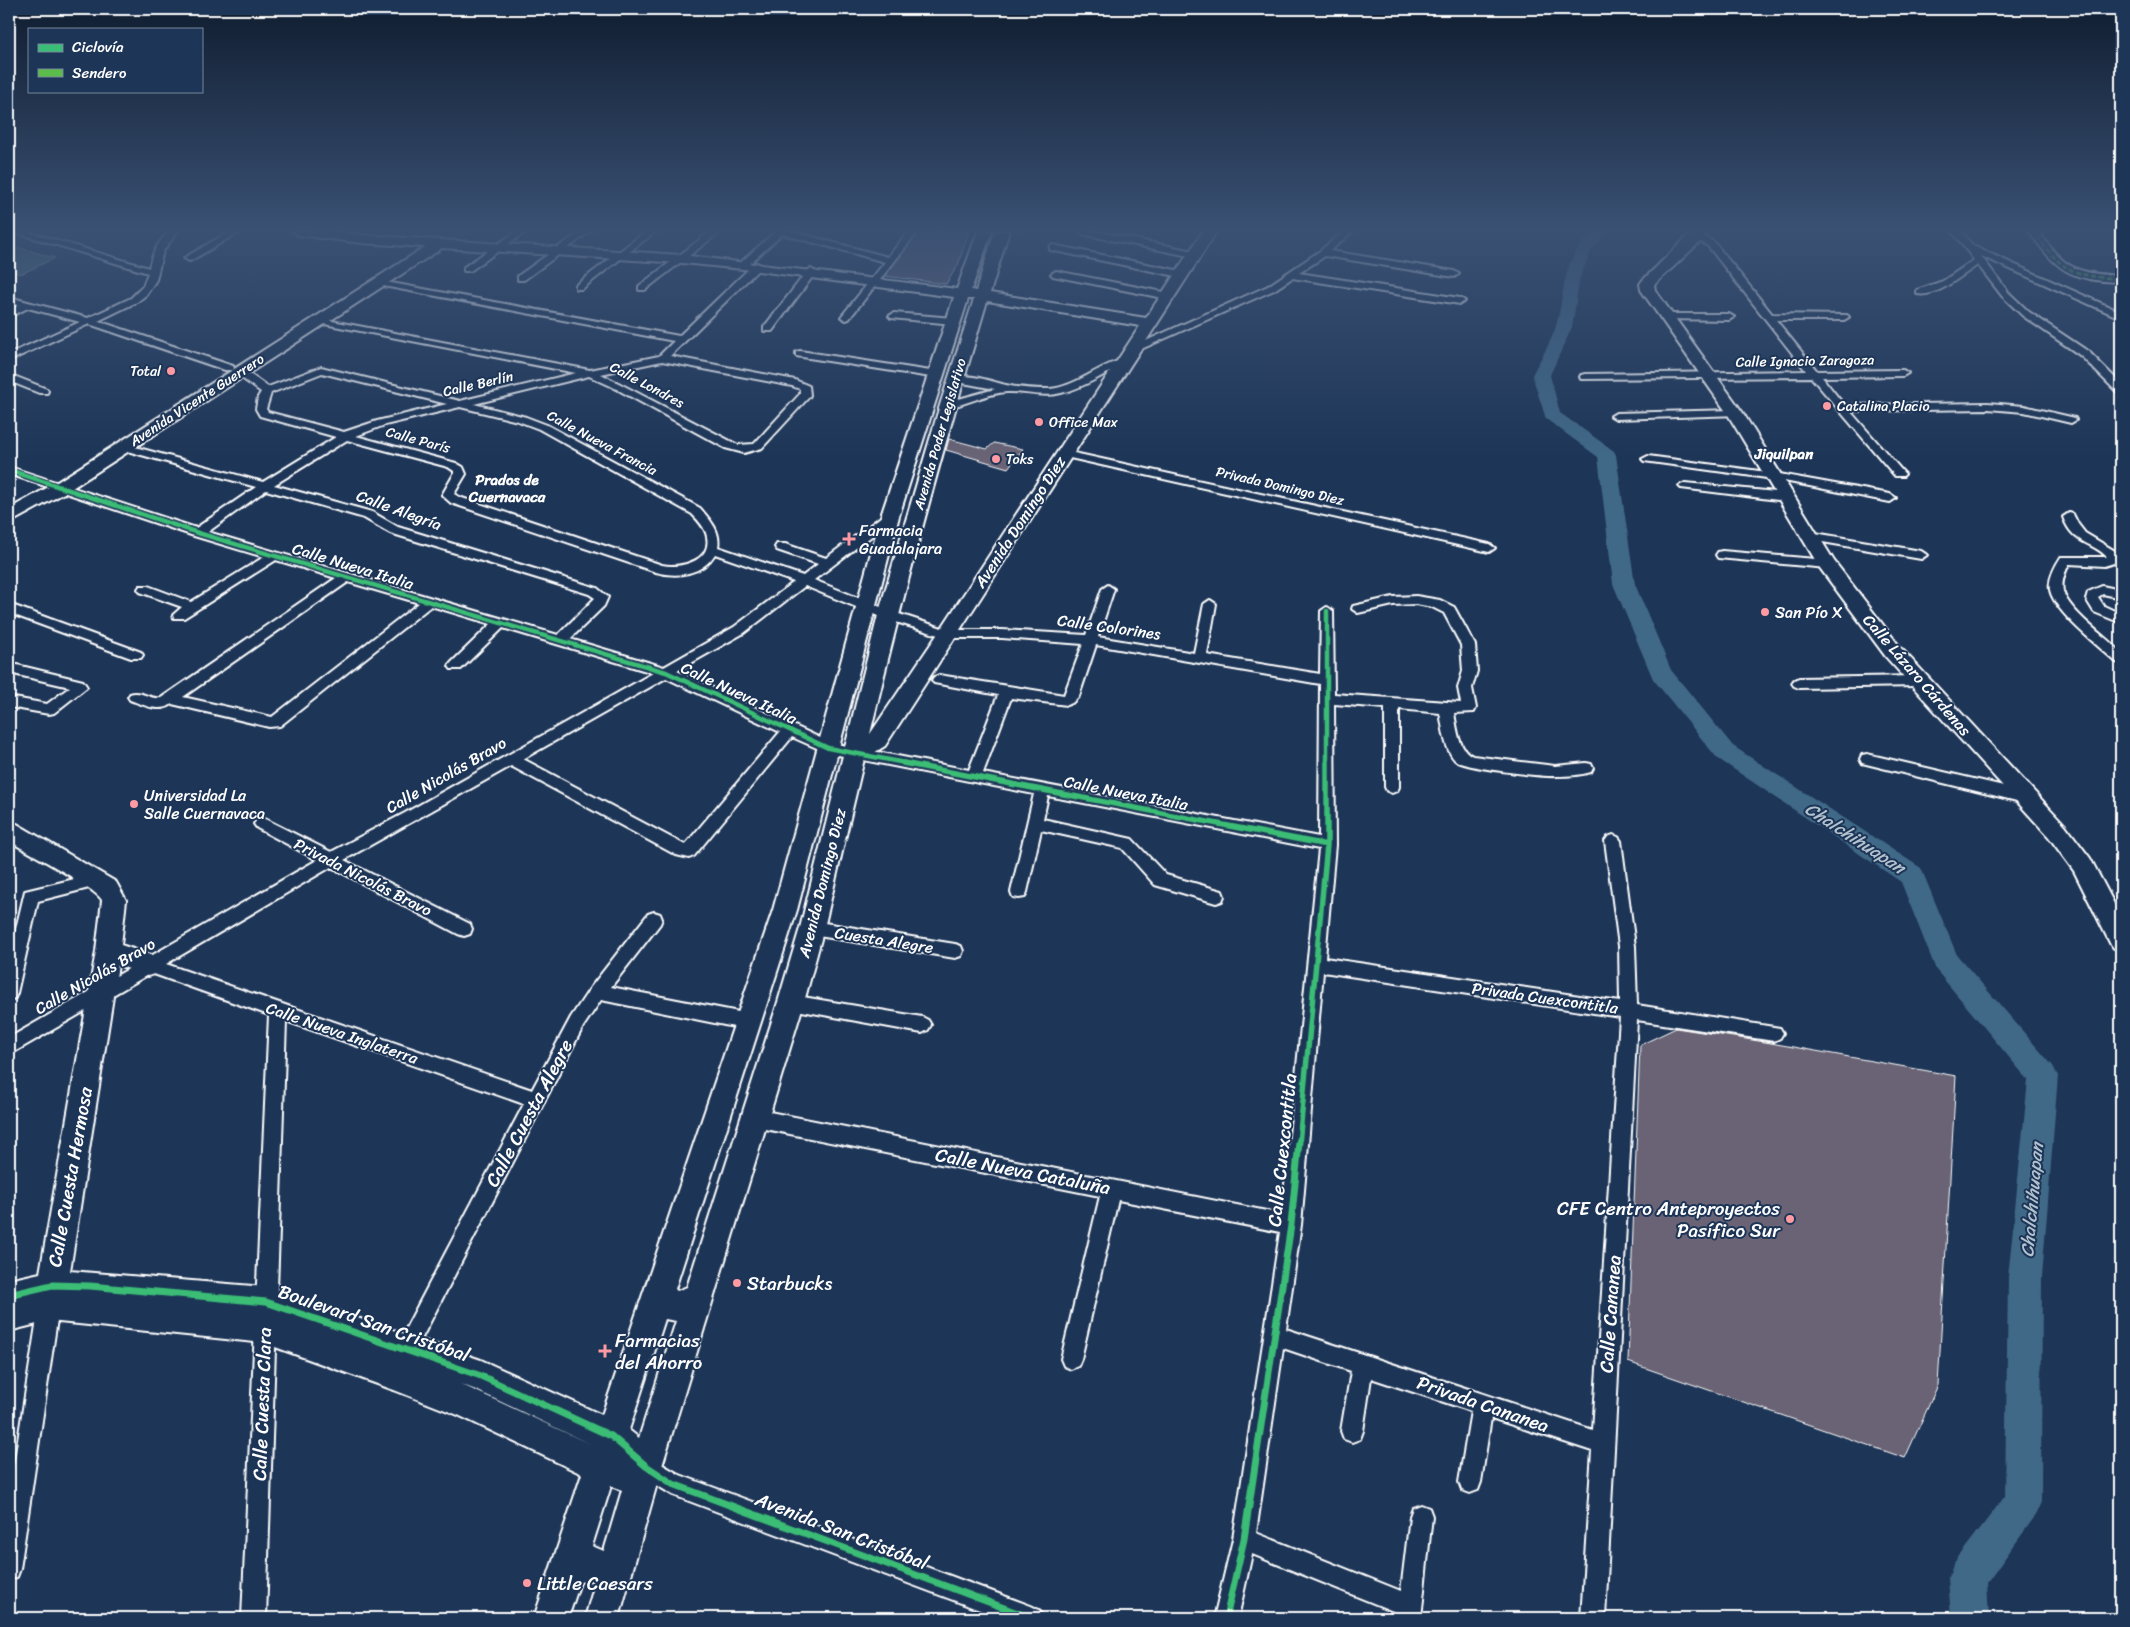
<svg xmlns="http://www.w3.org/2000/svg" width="2130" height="1627" viewBox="0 0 2130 1627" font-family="Sriracha,sans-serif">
<rect width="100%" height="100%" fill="#1d3557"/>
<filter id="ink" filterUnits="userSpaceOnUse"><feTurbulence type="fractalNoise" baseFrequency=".02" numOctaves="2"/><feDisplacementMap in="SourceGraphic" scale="10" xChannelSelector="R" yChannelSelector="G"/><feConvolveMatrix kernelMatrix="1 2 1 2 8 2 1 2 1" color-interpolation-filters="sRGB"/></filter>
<g filter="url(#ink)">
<path fill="#527374" stroke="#a8b9ba" d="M14,246l41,12 -34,16 -12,-3v-23z"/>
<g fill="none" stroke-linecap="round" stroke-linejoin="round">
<path fill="#406787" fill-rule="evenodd" d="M1591,231h14v5l-13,13 -12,28 -8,50 -22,48 10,38 54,38 2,4 19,129 36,86 62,76 188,122 36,87 96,111 5,10 -16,201 -1,225 -5,13 -49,68 2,35h-38l-3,-40 5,-14 52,-68 3,-219 20,-197 -92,-110 -35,-88 -184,-124 -64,-79 -40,-95 -15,-127 -52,-38 -14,-44c8,-16 19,-32 24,-49 10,-34 4,-66 35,-91z"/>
</g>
<path fill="#696475" stroke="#fff" d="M920,231h49l-11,34 -12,19 -61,-8z
M949,439l38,10 7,-6 29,6 -15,19 -62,-18z
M1676,1028l89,14 191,34 -18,309 -33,73 -277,-96 12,-317z"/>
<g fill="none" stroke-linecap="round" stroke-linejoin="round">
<g stroke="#fff" stroke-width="4">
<path id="street" d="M11,231h14l124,37c3,-15 9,-26 20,-37h9l-15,20 -7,29 -10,15 -9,7 -39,19 135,45 1,2 -1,2h-8l-136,-46 -80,37v-7l71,-32 -52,-14 -19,9v-7l10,-5 -10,-2v-6l79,21 43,-20 12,-12 5,-13z
M230,231h11l-49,29 -3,1 -5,-3z
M517,231h10l-57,40h-6v-4z
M581,231h10l-67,49h-6v-4z
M646,231h10l-74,58h-6v-4z
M711,231h10l-76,59h-6v-4z
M776,231h14l98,26 21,-26h9l-69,88 -3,1 -5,-3 44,-55 -103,-28 -36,33h-6v-4z
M1077,231h17l100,20 5,3 -5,3 -113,-23z
M1344,231h9l-23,20 124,20 5,3 -5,3 -129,-21 -26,17 161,25 5,3 -5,3 -168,-26 -18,12 -135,60 -4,1 -5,-3 138,-62 52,-35z
M1952,231h9l12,15 148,66v6l-3,-1 -137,-61 27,36 21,20 60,40 32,32v9l-4,-1 -36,-36 -58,-40 -21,-20 -24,-31c-17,10 -40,33 -61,29v-4l26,-9 31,-21z
M2029,231h9c27,38 36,42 83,45v6c-51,-2 -63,-10 -92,-51z
M1698,233l16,9 58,72 75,1 2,2 -5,3h-68l41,51 86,-1 5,3 -5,3 -81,1 22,28 144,-2 36,3 51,12 1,2 -5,3 -47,-11 -36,-3 -138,2 53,61 2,2 -2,2h-8l-84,-99 -230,2 -1,-2 1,-2 4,-1 221,-3 -98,-125 -13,-8 -1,-2z
M1053,245l128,26 5,3 -5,3 -131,-27v-4z
M757,263l5,3 -2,2 -90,88 125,24 14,6 1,9 -1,2 -47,51 -18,5 -19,-5 -114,-62 -22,-10 -115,28 52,13 21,8 153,83c10,12 21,23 18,39l85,29 15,-12 -41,-14 -2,-3 2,-3h8l41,14 60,-45h8l2,3 -2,3 -80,61 79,32 55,18h54l84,5 16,-46 6,-4 6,4 -16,48 96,16 10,-49 6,-4 6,4 -9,51 113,19 1,-63 6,-4 6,4 1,83 127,9 -3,-15 5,-17 -2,-26 -17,-32 -12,-6 -16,-3 -23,1 -35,8 -6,-4 1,-3 40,-9 23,-1 24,4 14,7 21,38 2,26 -5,17 4,20 -2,4 -20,1c3,15 4,37 19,43l82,10 31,-3 5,1 2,4 -2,4c-10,3 -23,4 -34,4 -14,1 -94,-8 -102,-16 -11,-12 -12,-33 -15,-47l-41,-4v78l-2,4 -5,2 -5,-2 -2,-4v-79l-51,-4 1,141 -10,113 295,44 -1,-56 -14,-105 3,-4 5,-2 5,2 3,4 14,105 2,59 143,23 3,5 -3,5 -6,3 -137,-21 -32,598h-24l11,-167 -101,-33 -10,64 -3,8 -8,3 -8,-3 -3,-8 12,-71 -100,-33 -8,53 -3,8 -8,3 -8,-3 -3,-8 10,-60 -68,-23 -27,185 145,58 9,-75 3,-8 8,-3 8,3 3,8 -11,102h-24l1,-5 -146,-59 -14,64h-24l19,-79 47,-307 -162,-32 -37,159 -3,7 -7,3 -7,-3 -3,-7 39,-163 -345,-69 -6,-3 -3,-6 3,-6 6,-3 527,105 37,-365 -271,-53 -5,23 89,20 34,36 56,16 2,5 -2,5 -6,2 -61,-18 -33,-37 -81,-18 -14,62 -2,5 -6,1 -6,-1 -2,-5 23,-98 -206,-41 -36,-16 -98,119 -5,2 -13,-3 -165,-89 -167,94 126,64 2,5 -2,5 -6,2 -6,-2 -127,-67 -165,97 366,126 39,-73 20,-30 57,-73 6,-2 6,2 2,5 -2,5 -49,63 138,27 6,3 3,5 -3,5 -6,3 -148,-30 -18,27 -173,334 -7,3 -7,-3 -3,-7 3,-7 128,-243 -238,-83 -20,597h-24l27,-603 -118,-42 -142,82v-17l308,-178 -60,-32 -3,-4 3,-4 5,-2 5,2 64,32 74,-39 248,-140 -150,-45 -42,41h-10l-2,-3 2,-3 40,-39 -60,-18 -151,120 -11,1 -97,-23c-13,9 -28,1 -42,-4l-2,-3 2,-3c11,-4 20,6 31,4l175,-120 -60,-18 -92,58h-10l-1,-3 9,-8 -42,-15 -2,-3 2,-3h8l43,16 73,-45 -70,-21 -185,-62v-7l187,61 60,-41 -136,-38 -2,-2 2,-2h8l135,37 73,-45 -76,-21 -4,-7 2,-12 3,-5 -25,-18 -1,-2 1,-2h8l24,17 53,-20 139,34 116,-28 -257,-50 -3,-1v-4l274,52 69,-14 15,-15 -296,-56 -3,-1v-4l304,56 75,-72zM662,361l130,25 8,3v5l-46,50 -16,1 -137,-71zM322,373l125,31 -70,17 -33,11 -76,-20 -2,-3 5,-16zM460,407l58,14 21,8 153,85c5,5 11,11 14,19 9,27 -24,36 -44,32l-203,-68 -5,-3 12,-20 -3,-7 -7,-4 -100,-27 29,-11zM347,440l101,27 6,4v3l-12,21 9,8 205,69c21,6 46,3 59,-18l79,28 -60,45 -70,40 -94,-28 34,-33 4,-9 -11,-9 -199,-61 -26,-15 -98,-27zM266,490l98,28 26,15 199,61 6,4 -37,37 -350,-103zM348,582l71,21 -147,114 -89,-20zM805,586l78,32 65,20h54l81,6 -19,51 -125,-20 -5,2 -2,3 2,3 64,12 -29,75 -138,-27 -154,-72 67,-38zM1096,645l224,39 -1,153 -336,-64 28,-75 56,7 5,-2 7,-7zM666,678l114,54 -95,113 -162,-86zM1323,972l297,45 -27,413 -307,-101 15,-104z
M811,269l5,3 -44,59h-8v-4l44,-57z
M1056,271l112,22 5,3 -5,3 -115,-23 -2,-2z
M894,313l59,5 5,3 -5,3 -62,-6 -2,-2z
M1666,314h63l5,3 -5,3 -66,-1 -2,-2z
M800,351l137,21 5,3 -5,3 -141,-22v-4z
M1124,359l5,3 -1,2c-23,8 -43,24 -67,29 -18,5 -36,-2 -54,-1 -18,1 -41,12 -59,16l-5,-3 1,-2 51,-14 -43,-8 -1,-2 1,-2c17,-4 38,4 54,8 12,3 30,4 43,4 27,-2 48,-23 75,-30z
M9,374l38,15 1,2 -1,2h-8l-30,-12z
M1735,410l4,1 1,2 -1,2 -123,4 -5,-3 5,-3z
M1065,451l424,93 6,4 -6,4 -428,-96 -2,-2z
M1648,456l126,17 116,21 6,4 -6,4 -116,-23 -130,-18 -2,-2z
M1685,483l101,10 6,4 -6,4 -105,-13 -2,-2z
M2069,513l4,1 5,10 7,9 35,21 -3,8 -13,4 -35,-2c-4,8 -8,18 -6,27 6,21 43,46 58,61v12l-5,-2c-17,-16 -61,-49 -66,-72 -2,-11 5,-24 11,-33h46c-15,-16 -34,-12 -44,-40z
M1809,532l112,19 6,4 -6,4 -116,-20 -2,-3z
M1722,551l105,9 6,4 -6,4 -109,-10 -2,-3 2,-3z
M2102,586l19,4v8l-18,-4 -5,3 6,9 17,8v9l-27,-11 -8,-13 2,-7z
M9,604l132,48 2,3 -2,3h-10l-122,-45z
M9,663l74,18 4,6 -33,26 -5,1 -40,-7v-10l38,7 23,-17 -61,-14z
M1919,676l5,2 2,3 -2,3 -5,2 -120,2 -5,-2 -2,-3 2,-3 5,-2z
M1867,754l158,37 5,2 2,4 -2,4 -5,2 -163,-40 -2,-4 2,-4z
M95,874l6,1 2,5 -2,5 -63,16 -21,92 -2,5 -6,2v-42l16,-67z
M812,921l143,23 6,2 2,5 -2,5 -6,2 -143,-23 -6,-2 -2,-5 2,-5z
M791,995l131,22 6,3 3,5 -3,5 -6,3 -131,-24 -6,-2 -2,-5 2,-5z
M49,1296l7,3 3,7 -39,263 -3,8 -8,3v-82l30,-192 3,-7z
M646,1455l34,20 351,131 8,4 4,8h-42l-328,-123 -35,-21 -3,-8 3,-8z"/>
</g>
<g stroke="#fff" stroke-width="4">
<path id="secondary" d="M292,231h39l30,4 321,20 275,34 21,-58h14l-21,59 5,1 19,-60h14l-19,62 156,25 57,-87h14l-332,515 -21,13 -40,169 -20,74 -142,464 -43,152h-34l10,-35 -4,-3 -11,2 -12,36h-34l48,-144 -124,-59 -64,-25 -130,-47 -215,-22 -40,10v-51l31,-7 56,-322 6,-51c-7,-13 -76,-49 -93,-59v-20l8,3 99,58 10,18 -5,45 36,12 3,8 -3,8 -9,3 -30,-11 -48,306 196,16 215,73 121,55 171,-505 108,-394 73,-219 -211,-28 -61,-6 -240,-15 -376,244 -51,28 -6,1v-12l45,-25 371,-237 -64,-4 -62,-8zM968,299h6l-34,106 -62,210 -78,313 -22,74 -91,285 -10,4 -2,-2 122,-379 102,-394zM987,301l153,25 -199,303 -71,105c34,-146 74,-289 117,-433zM665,1319l11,2 -37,117 -10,-8zM460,1384l16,6 116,55 -114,-53zM611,1486l11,4 -18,61 -12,-5z
M1693,231h14l-4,8 -49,46 1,5 88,123 91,148 66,86 165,178 25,33 31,59v33l-9,-3 -38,-76 -25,-34 -163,-180 -66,-89 -93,-155 -86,-123 -1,-6 2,-3z"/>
</g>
<use href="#street" fill="#1d3557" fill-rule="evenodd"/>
<use href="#secondary" fill="#1d3557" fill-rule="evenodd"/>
<path stroke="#5cbc4b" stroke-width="2.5" stroke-dasharray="5 2.5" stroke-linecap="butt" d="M2033,231c29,40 38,45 88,48"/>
<g stroke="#1d3557" stroke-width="7">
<path id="cycleway-far2" d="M9,470l189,63 468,139 162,76 82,16
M1327,611v153"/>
</g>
<g stroke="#1d3557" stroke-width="9">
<path id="cycleway-far1" d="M903,763l424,82
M1299,1144l28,-299v-82"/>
</g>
<g stroke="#1d3557" stroke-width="10">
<path id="cycleway" d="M9,1295l43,-10 38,1 176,16 215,74 130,60 35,30 27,18 358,134
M1226,1618l18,-79 47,-314 8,-83"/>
</g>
<use href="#cycleway-far2" stroke="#3abd76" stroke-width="4.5"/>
<use href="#cycleway-far1" stroke="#3abd76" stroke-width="5.5"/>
<use href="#cycleway" stroke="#3abd76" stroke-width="7"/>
</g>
</g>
<linearGradient id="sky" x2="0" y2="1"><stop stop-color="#101d30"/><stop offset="0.5" stop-color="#3a5174"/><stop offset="1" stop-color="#3a5174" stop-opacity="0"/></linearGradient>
<rect width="2130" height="459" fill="url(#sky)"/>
<g fill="#ff9aa2" stroke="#1d3557" stroke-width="2">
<circle cx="171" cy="371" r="5"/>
<circle cx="1827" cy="406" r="5"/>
<circle cx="1039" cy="422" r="5"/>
<circle cx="996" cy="459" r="5"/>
<path d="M846.5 531.5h5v5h5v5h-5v5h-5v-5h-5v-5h5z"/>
<circle cx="1765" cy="612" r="5"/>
<circle cx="134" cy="804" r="5"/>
<circle cx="1790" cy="1219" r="5"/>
<circle cx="737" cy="1283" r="5"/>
<path d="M602.5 1343.5h5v5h5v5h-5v5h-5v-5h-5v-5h5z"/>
<circle cx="527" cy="1583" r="5"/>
</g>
<g text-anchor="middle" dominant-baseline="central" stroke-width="4" stroke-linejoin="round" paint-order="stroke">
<g font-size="14" fill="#fff" stroke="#1d3557">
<text transform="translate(1805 361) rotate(-1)">Calle Ignacio Zaragoza</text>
<text transform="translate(478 384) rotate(-13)">Calle Berlín</text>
<text transform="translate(647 385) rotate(28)">Calle Londres</text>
<text transform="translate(197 400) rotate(-33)">Avenida Vicente Guerrero</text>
<text transform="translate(940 434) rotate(-74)">Avenida Poder Legislativo</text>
<text transform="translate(418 440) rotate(15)">Calle París</text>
<text transform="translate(602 443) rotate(28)">Calle Nueva Francia</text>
<text transform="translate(1280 486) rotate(13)">Privada Domingo Diez</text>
</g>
<g font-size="14" fill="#fff" stroke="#1d3557" text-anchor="start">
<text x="161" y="371" text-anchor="end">Total</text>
<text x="1837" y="406">Catalina Placio</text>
<text x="1049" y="422">Office Max</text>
<text x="1006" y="459">Toks</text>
</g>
<g font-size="15" font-weight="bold" fill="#fff" stroke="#1d3557">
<text x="1784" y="454">Jiquilpan</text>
<text x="507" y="480">Prados de<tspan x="507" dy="17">Cuernavaca</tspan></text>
</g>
<g font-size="16" fill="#fff" stroke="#1d3557">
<text transform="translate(399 510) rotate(20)">Calle Alegría</text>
<text transform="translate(1020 522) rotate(-57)">Avenida Domingo Diez</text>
<text transform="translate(353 566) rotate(17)">Calle Nueva Italia</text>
<text transform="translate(1109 627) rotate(8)">Calle Colorines</text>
<text transform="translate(1917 675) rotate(49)">Calle Lázaro Cárdenas</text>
<text transform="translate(739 693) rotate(25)">Calle Nueva Italia</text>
<text transform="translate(446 775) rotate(-30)">Calle Nicolás Bravo</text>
<text transform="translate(1126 793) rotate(11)">Calle Nueva Italia</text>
<text transform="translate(363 877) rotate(27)">Privada Nicolás Bravo</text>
<text transform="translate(822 883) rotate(-76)">Avenida Domingo Diez</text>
<text transform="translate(884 940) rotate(9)">Cuesta Alegre</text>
<text transform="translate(95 976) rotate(-30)">Calle Nicolás Bravo</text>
<text transform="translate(1545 998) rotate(8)">Privada Cuexcontitla</text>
<text transform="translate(342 1033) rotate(19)">Calle Nueva Inglaterra</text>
</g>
<g font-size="16" fill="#fff" stroke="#1d3557" text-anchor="start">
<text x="859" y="530">Farmacia<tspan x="859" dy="18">Guadalajara</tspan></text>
<text x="1775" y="612">San Pío X</text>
<text x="144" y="795">Universidad La<tspan x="144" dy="18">Salle Cuernavaca</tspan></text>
</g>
<g font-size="18" font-style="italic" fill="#b3c2cf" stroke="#1d3557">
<text transform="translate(1855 838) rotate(33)">Chalchihuapan</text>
<text transform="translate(2032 1200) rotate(-85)">Chalchihuapan</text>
</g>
<g font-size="19" fill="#fff" stroke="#1d3557">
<text transform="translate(529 1113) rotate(-62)">Calle Cuesta Alegre</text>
<text transform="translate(1282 1150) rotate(-84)">Calle Cuexcontitla</text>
<text transform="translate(1023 1171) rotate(11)">Calle Nueva Cataluña</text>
<text transform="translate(70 1177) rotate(-80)">Calle Cuesta Hermosa</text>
<text transform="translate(1610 1314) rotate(-86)">Calle Cananea</text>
<text transform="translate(374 1323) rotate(19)">Boulevard San Cristóbal</text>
<text transform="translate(262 1404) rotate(-88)">Calle Cuesta Clara</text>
<text transform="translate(1483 1404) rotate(19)">Privada Cananea</text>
<text transform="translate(842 1531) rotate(21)">Avenida San Cristóbal</text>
</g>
<g font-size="19" fill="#fff" stroke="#1d3557" text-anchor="start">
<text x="1780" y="1208" text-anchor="end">CFE Centro Anteproyectos<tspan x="1780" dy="22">Pasífico Sur</tspan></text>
<text x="747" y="1283">Starbucks</text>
<text x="615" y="1340">Farmacias<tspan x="615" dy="22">del Ahorro</tspan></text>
<text x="537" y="1583">Little Caesars</text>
</g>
</g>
<rect width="2130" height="1627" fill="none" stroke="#1d3557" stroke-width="30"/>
<rect x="15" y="15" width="2100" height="1597" fill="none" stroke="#fff" stroke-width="2" filter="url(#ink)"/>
<rect x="28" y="28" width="175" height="65" fill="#1d3557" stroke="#77869a"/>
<rect x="38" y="44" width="25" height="8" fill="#3abd76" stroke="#77869a"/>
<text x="72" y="52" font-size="15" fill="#ffffff">Ciclovía</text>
<rect x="38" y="69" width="25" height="8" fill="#5cbc4b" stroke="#77869a"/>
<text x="72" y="78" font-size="15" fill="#ffffff">Sendero</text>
</svg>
